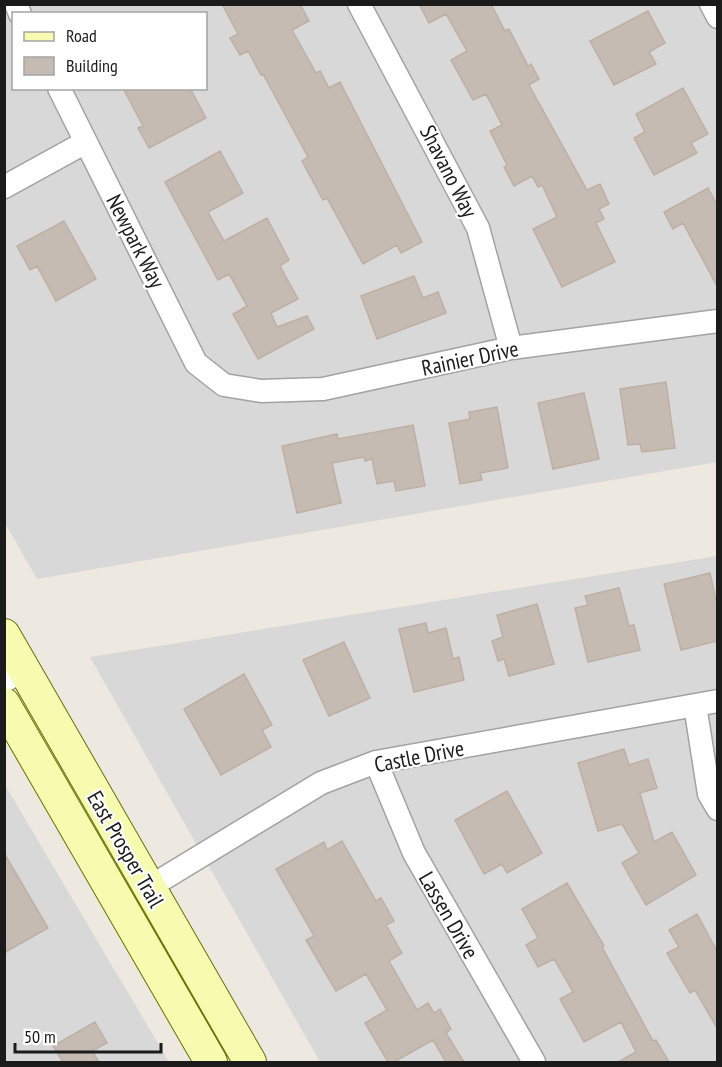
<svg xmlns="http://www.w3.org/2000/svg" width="722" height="1067" viewBox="0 0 722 1067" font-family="'PT Sans Narrow',sans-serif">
<rect width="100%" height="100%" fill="#ede9e0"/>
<path fill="#d9d8d8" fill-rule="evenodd" d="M4,5h713v457l-680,117 -32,-56zM14,14h192v74h-192z
M717,556v506h-397l-230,-405z
M5,785l164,277h-164z"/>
<path fill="#c5bbb3" stroke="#bfafa2" stroke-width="1.5" d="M222,4h78l9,17 -17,9 24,43 4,-2 9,17 11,-6 82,160 -21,11 -4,-8 -34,19 -36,-66 -4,2 -21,-39 6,-4 -45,-83 -2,1 -13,-24 -8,4 -10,-17 8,-4z
M419,4h72l14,27 4,-2 19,37 3,-2 8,15 -10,6 58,105 13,-6 9,20 -10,5 5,10 -8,4 19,39 -53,25 -29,-58 24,-12 -15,-32 -4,2 -6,-11 -18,10 -10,-19 3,-2 -17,-34 12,-6 -16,-31 -13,6 -22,-40 16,-9 -21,-37 -17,9z
M648,11l17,32 -16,9 7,12 -42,21 -24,-44z
M123,88h67l16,30 -57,30 -11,-20 5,-2z
M683,88l25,46 -17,9 6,10 -43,22 -20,-37 11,-6 -9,-18z
M220,151l23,42 -35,19 16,29 43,-23 22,42 -9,6 18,33 -27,14 6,14 30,-11 7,13 -56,30 -25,-45 14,-8 -18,-32 -11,6 -53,-98z
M708,188l9,17v81l-34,-63 -10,6 -9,-17z
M64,221l32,58 -40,22 -19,-35 -7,4 -13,-24z
M414,276l9,22 15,-6 8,21 -69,26 -16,-43z
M666,382l9,66 -33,4 -2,-8 -12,1 -8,-56z
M584,393l15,66 -46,10 -15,-66z
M497,407l11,61 -28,5 2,7 -22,4 -11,-61 21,-4 -1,-7z
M413,425l12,61 -29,5 -2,-10 -17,3 -5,-25 -7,2 -1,-4 -32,6 9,40 -44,10 -15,-67 55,-12 1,5z
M710,573l7,32v36l-36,9 -17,-66z
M619,588l10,38 5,-1 6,25 -52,12 -13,-54 13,-3 -3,-9z
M537,604l17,60 -45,12 -5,-17 -6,2 -6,-20 11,-4 -6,-22z
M426,623l2,10 18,-5 7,31 6,-2 5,23 -50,12 -15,-63z
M344,642l26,56 -41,18 -26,-56z
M244,674l28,51 -10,5 9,17 -50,28 -37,-66z
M624,749l5,16 19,-6 9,29 -17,5 14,49 18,-10 24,43 -50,30 -24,-42 17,-10 -17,-29 -24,7 -20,-68z
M507,791l35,62 -35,20 -5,-9 -18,10 -29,-54z
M342,841l34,60 5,-3 13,23 -8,4 16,28 -13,8 28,49 11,-7 6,10 6,-4 11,20 -5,4 18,29h-18l-13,-22 -39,22h-6l-23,-39 22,-13 -21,-36 -30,17 -30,-51 8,-4 -38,-67 48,-27 3,8z
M4,853l44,75 -44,25z
M567,883l37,63 -2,1 51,94 3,-1 13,22h-51l18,-10 -15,-30 -37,20 -24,-43 13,-7 -19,-33 -16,8 -12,-22 12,-7 -16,-29z
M697,914l20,37v77l-22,-38 -5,3 -23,-40 12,-6 -10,-17z
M95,1022l12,21 -15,8 7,11h-36l-10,-16z"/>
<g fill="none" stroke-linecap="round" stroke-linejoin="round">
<g stroke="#a2a2a2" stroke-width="25">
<path id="street" d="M16,4l4,10
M359,4l119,224 33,120
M711,4l7,13
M59,88l137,275 28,22 37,6 62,-2 188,-41 207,-27
M4,187l82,-45
M4,681l20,-11
M695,705l14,89 9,15
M376,762l38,91 120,209
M148,888l173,-105 55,-21 342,-61"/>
</g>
<g stroke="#667302" stroke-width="34">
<path id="secondary" d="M4,635l246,427
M4,704l207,358"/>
</g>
<use href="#street" stroke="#fff" stroke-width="22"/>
<use href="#secondary" stroke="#f7fbb0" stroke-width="32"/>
</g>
<g text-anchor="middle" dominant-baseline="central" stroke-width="4.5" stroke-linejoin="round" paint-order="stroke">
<g font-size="22" fill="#1b1b1b" stroke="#fff">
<text transform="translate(449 171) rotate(63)">Shavano Way</text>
<text transform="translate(136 241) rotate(63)">Newpark Way</text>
<text transform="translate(470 358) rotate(-12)">Rainier Drive</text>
<text transform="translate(419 756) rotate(-11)">Castle Drive</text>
<text transform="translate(126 849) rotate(60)">East Prosper Trail</text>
<text transform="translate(449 915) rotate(60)">Lassen Drive</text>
</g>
</g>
<rect width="722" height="1067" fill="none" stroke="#1b1b1b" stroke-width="12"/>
<rect x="12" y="12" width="195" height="78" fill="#ffffff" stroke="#a4a4a4" stroke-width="1.5"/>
<rect x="24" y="32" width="30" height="9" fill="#f7fbb0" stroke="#a4a4a4" stroke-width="1.5"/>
<text x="66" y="42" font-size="18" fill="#1b1b1b">Road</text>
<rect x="24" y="57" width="30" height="18" fill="#c5bbb3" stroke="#a4a4a4" stroke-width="1.5"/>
<text x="66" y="72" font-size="18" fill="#1b1b1b">Building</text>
<path d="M15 1043v9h146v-9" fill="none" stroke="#1b1b1b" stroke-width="3"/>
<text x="24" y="1043" font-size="18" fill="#1b1b1b" stroke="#ffffff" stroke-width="4.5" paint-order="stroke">50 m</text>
</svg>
